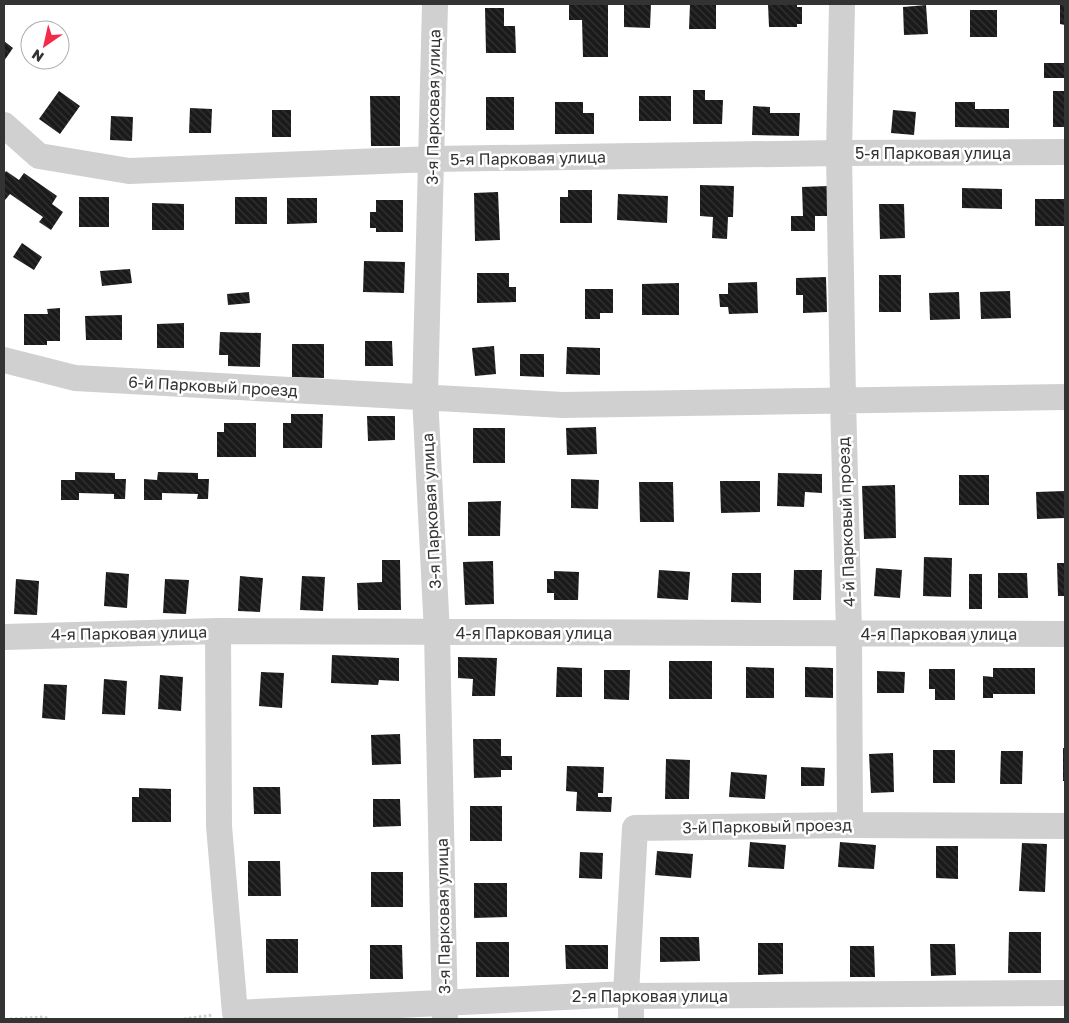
<svg xmlns="http://www.w3.org/2000/svg" width="1069" height="1023" viewBox="0 0 1069 1023" font-family="'Golos Text',sans-serif">
<defs>
<pattern id="building-back-hatch" width="6" height="6" patternUnits="userSpaceOnUse" patternTransform="scale(1.25)"><rect width="6" height="6" fill="#1a1a1a"/><path d="M-1 5l2 2M0 0l6 6M5-1l2 2" fill="none" stroke="#333"/></pattern>
</defs>
<rect width="100%" height="100%" fill="#fff"/>
<path fill="url(#building-back-hatch)" d="M569,4h39v53h-25l-1,-37h-13z
M624,4h27l-1,24 -26,-1z
M690,4l26,1v24h-27z
M768,4h29v3h5v17h-5v3h-28z
M1060,4h5v21l-5,-1z
M926,5l2,29 -24,1 -1,-28z
M485,8h19v18h11l1,27h-30z
M970,10h27v27h-27z
M4,41l9,7 -9,13z
M1044,63h20v15h-20z
M693,90h12v10h18l-1,24h-29z
M59,91l21,15 -20,28 -21,-15z
M1053,91h12v36h-12z
M370,96h30v50h-29z
M639,96h32v25h-32z
M486,97h28v33h-28z
M555,102h28v11h11v21h-39z
M955,102h20v7h34v19l-54,-1z
M753,106l17,1v6h30l-1,23 -47,-1z
M190,108l22,1 -1,24h-22z
M272,110h19v27h-19z
M893,110l23,2 -2,23 -23,-2z
M111,116l22,1 -1,24 -22,-1z
M6,171l13,9 5,-7 33,23 -5,8 11,8 -12,18 -12,-8 4,-5 -33,-23 -5,6 -1,-1v-25z
M700,185l34,1 -1,31h-5l-1,22 -15,-1 1,-21 -13,-1z
M828,186v30h-13v15h-24v-15h12l-1,-29z
M962,188l40,1v20l-40,-1z
M568,190h24v33h-32v-26h8z
M498,192l2,48 -25,1 -1,-48z
M618,194l50,2 -1,27 -50,-3z
M79,197h30v30h-30z
M235,197h32v27h-32z
M287,198h30v25l-30,1z
M1035,199h30v27h-30z
M376,200h27v32h-27v-4h-6v-16h6z
M152,203l32,1v26h-32z
M879,204h25l1,34 -25,1z
M22,243l20,14 -8,13 -21,-13z
M364,261l41,1 -1,31 -41,-1z
M130,269l2,14 -30,3 -2,-15z
M477,273h32v14h7v15l-39,1z
M879,275h22v37h-22z
M826,277l1,35 -24,1v-18h-7v-17z
M757,282l1,31 -29,1 -1,-7h-8l-1,-13h9v-11z
M679,283v32h-37v-31z
M585,289h28v24h-13v6h-15z
M1010,291l1,27 -30,1 -1,-27z
M249,292l1,11 -22,2 -1,-11z
M959,292l1,27 -30,1 -1,-27z
M60,308v33h-13v4h-23v-31h24l-1,-5z
M122,315v25h-36l-1,-24z
M184,323v25h-27v-24z
M220,332l41,1 -1,34 -32,-1v-11h-9z
M365,341h27l1,25h-28z
M292,344h32v34l-32,-1z
M494,346l2,28 -21,2 -3,-28z
M567,347l33,1v27l-34,-1z
M520,354h24v23l-24,-1z
M291,414h32l-1,34h-39v-25h8z
M367,416h28v24l-27,1z
M224,423h32v34h-39v-25h7z
M596,427l1,27 -30,1 -1,-27z
M473,428h32v35h-32z
M75,472l40,1v6h11l-1,20h-11v-5l-35,-1v7h-18v-20h14z
M158,472l40,1v6h11l-1,20h-11l1,-5 -36,-1v7h-18v-21l13,1z
M778,473l44,1v19l-17,-1 -1,15 -27,-1z
M959,475h30v30h-30z
M571,479l28,1 -1,29 -27,-1z
M720,481h40v31l-39,1z
M639,482h34l1,40h-34z
M895,485l1,53 -32,1 -2,-53z
M1065,491v27l-28,1 -1,-27z
M501,501l-1,35h-32v-34z
M924,557l28,1 -1,39 -28,-1z
M382,560h18l1,50h-43l-1,-27 25,-1z
M493,561l1,43 -29,1 -2,-43z
M1057,563h8v33h-7z
M876,568l26,2 -2,28 -26,-2z
M659,570l31,2 -2,28 -31,-2z
M794,570h28l-1,30h-28z
M554,571l25,1 -1,28h-24v-7h-7v-14h7z
M106,572l23,2 -2,34 -23,-2z
M732,573h29v30l-30,-1z
M998,573h29l1,25h-30z
M969,574h13v35h-13z
M240,576l23,2 -3,34 -22,-1z
M302,576l23,1 -2,34 -23,-1z
M16,579l23,2 -2,34 -23,-1z
M165,579l24,1 -3,34 -23,-1z
M332,655l67,3v23l-20,-1 -1,5 -47,-2z
M458,657l39,1 -2,38h-23l1,-17 -15,-1z
M669,661h43v38h-43z
M557,667l25,1v29h-26z
M746,667l28,1v30h-28z
M805,667l28,1v30l-28,-1z
M993,668h42v26h-42v4h-10v-22l10,1z
M929,669h26v31h-20v-11h-6z
M604,670h26l-1,30 -25,-1z
M877,671l28,1 -1,21h-27z
M261,672l23,1 -2,35 -23,-2z
M160,675l23,2 -2,34 -23,-2z
M104,679l23,2 -2,34 -23,-1z
M44,684l23,1 -2,35 -23,-2z
M400,734l1,30 -29,1 -1,-30z
M473,739h28v17h11v14h-11v7l-27,1z
M1063,748h2v33h-2z
M933,750h22v33h-22z
M1001,751h22l-1,33h-22z
M893,753l1,39 -23,1 -2,-39z
M666,759l24,1 -1,39h-24z
M567,766l37,1 -1,26h-5v4h14l-1,15 -35,-1 1,-19 -11,-1z
M801,767l24,1 -1,18h-23z
M731,772l36,3 -2,24 -36,-2z
M253,787h27l1,27h-27z
M139,788l32,1v33h-39v-25h7z
M373,799h27l1,27 -28,1z
M470,806h32v35h-32z
M750,842l36,3 -2,24 -36,-2z
M840,842l36,3 -2,24 -36,-2z
M1022,843l25,1 -2,48 -26,-1z
M936,846h22v33l-22,-1z
M657,851l36,3 -2,24 -36,-3z
M580,852l23,1 -1,26 -23,-1z
M248,861h32l1,35h-33z
M371,872h32v35h-32z
M474,883h33v34l-33,1z
M1009,932h32v41h-33z
M660,937h39l1,24 -40,1z
M266,939h32v34h-32z
M476,942h33v35h-33z
M758,943h25v31l-25,1z
M930,944h25l1,31 -25,1z
M370,945h32l1,34h-33z
M565,945h43v24h-42z
M850,946h24l1,31h-25z"/>
<g fill="none" stroke-linecap="round" stroke-linejoin="round">
<path stroke="#d0d0d0" stroke-width="3" stroke-dasharray="2.5 2.5" stroke-linecap="butt" d="M10,1019l33,-2 7,2
M184,1019l29,-4"/>
<path stroke="#d0d0d0" stroke-width="26" d="M435,4l-10,392 12,237 8,386
M842,4l-3,149 4,246 6,234 1,192
M4,125l35,31 90,15 303,-12 407,-6 226,-1
M4,360l71,18 488,27 502,-8
M218,631l1,195 16,187 391,-19 5,2 434,-3
M4,637l214,-6 847,3
M626,994l9,-166 215,-3 215,1
M631,996v23"/>
</g>
<g text-anchor="middle" dominant-baseline="central" stroke-width="5" stroke-linejoin="round" paint-order="stroke">
<g font-size="16" fill="#333" stroke="#fff">
<text transform="translate(433 107) rotate(-89)">3-я Парковая улица</text>
<text x="933" y="153">5-я Парковая улица</text>
<text transform="translate(528 158) rotate(-1)">5-я Парковая улица</text>
<text transform="translate(213 386) rotate(3)">6-й Парковый проезд</text>
<text transform="translate(431 511) rotate(-93)">3-я Парковая улица</text>
<text transform="translate(846 522) rotate(-92)">4-й Парковый проезд</text>
<text transform="translate(129 633) rotate(-1)">4-я Парковая улица</text>
<text x="534" y="633">4-я Парковая улица</text>
<text x="939" y="634">4-я Парковая улица</text>
<text transform="translate(767 826) rotate(-1)">3-й Парковый проезд</text>
<text transform="translate(443 916) rotate(-91)">3-я Парковая улица</text>
<text x="650" y="996">2-я Парковая улица</text>
</g>
</g>
<rect width="1069" height="1023" fill="none" stroke="#333333" stroke-width="10"/>
<g transform="translate(45 45) rotate(214)"><circle r="24" fill="#ffffff" stroke="#adadad"/>
<path d="M0-4L9 19L0 12L-9 19Z" fill="#f32b49"/>
<text y="-8" font-size="14" font-weight="bold" text-anchor="middle" fill="#333333">N</text>
</g>
</svg>
